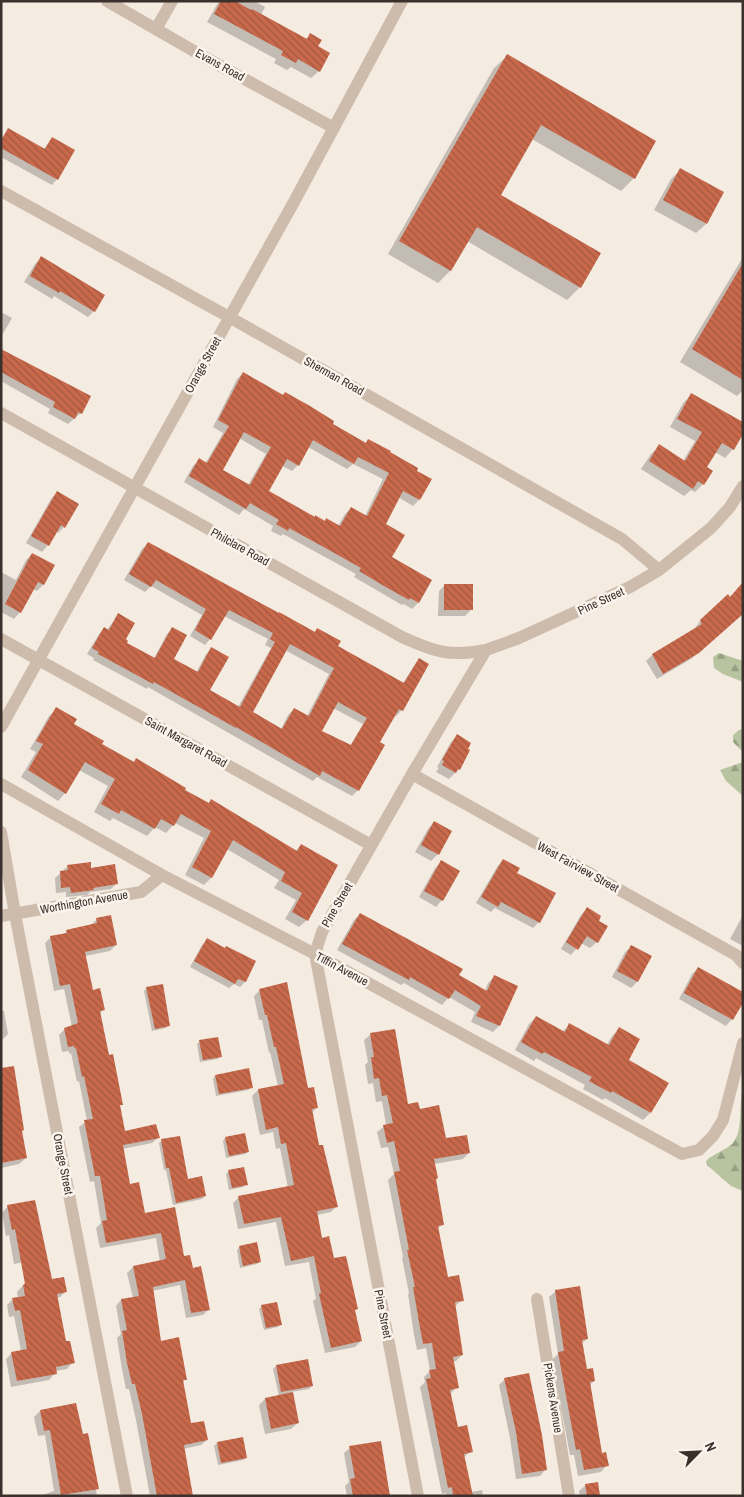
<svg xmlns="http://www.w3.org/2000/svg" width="744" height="1497" viewBox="0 0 744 1497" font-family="'Archivo Narrow',sans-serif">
<defs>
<pattern id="forest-firs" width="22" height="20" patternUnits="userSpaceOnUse" patternTransform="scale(1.25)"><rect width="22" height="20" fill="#b8c4a0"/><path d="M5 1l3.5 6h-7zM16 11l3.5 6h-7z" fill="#97a083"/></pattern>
<pattern id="building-back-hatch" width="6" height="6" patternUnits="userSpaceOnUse" patternTransform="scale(1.25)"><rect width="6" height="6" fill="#c8694b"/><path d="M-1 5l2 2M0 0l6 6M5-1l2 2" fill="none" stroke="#a4573f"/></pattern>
</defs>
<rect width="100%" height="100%" fill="#f4ebe1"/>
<path fill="url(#forest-firs)" d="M719,653l24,8v21l-20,-8 -9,-6 -1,-11z
M743,729v23l-10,-10v-7l6,-5z
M743,762v34l-17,-15 -6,-11z
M743,1089v102l-12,-5 -24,-21 -1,-4c8,-8 19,-10 27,-18 11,-14 5,-37 10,-54z"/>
<path fill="#0003" fill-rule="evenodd" d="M219,1h35l11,6 -4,8 44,25 5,-5 7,11 2,25 -8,7 -20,-11 -4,3 -13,-7 2,-4 -69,-37z
M507,56l127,122 -13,13 -89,-52 -33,57 100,58 -19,33 -13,13 -100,-59 -17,30 -12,12 -50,-29 106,-186z
M9,130l34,20 9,-12 5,41 -5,6 -51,-28v-19z
M681,169l42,24 -17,31 -10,9 -42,-23 17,-31z
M743,257v133l-6,6 -57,-34z
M41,258l53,53 -6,6 -34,-21 -2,3 -28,-17 11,-18z
M1,312l11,6 -11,19z
M1,350l80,63 -13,11 -20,-11 2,-4 -49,-28z
M243,373l122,71 3,-4 62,40 -11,20 -6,6 -15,-9 -14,27 7,33 40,23 -13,23 -6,6 -8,-5 -2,1 -48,-28 2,-3 -73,-40 -2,2 -10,-5 2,-5 -29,-17 -5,6 -55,-33 9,-16 6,-6 6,4 18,-31 -10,-6 24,-48zM239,438l27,16 -18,31 -27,-15zM308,447l39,22 6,-5 30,15 -18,37 -14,-8 -6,6 -7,12 -23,-8 -47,-27 14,-25 10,5 6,-6z
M691,395l42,54 -8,9 -10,-6 -10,15 -2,17 -8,8 -4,-2 -7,6 -43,-27 10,-15 8,-8 24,15 12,-20 -25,-14 13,-24z
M57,492l7,35 -6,6 -2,-1 -8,13 -6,7 -16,-9 25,-44z
M148,543l255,140 11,-17 5,-6 -17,50 -6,6 -2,-1 -16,27 -20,48 -6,6 -35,-19 -4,4 -165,-94 -1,2 -54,-29 1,-2 -7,-4 12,-20 5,-6 3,2 11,-15 8,28 28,15 13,-24 6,-6v31l23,14 10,-19 6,-5 -3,42 29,16 33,-59 -6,-3 3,-6 -44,-23 -14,23 -5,6 -15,-9 12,-21 -51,-29 -6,6 -21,-12 18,-31zM285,650l44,24 -22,42 -13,-7 -6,6 -7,14 -30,-17zM333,708l30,16 -13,22 -30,-15z
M32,554l22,11 -11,20 -6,6 -4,-2 -13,23 -6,7 -13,-7v-40l15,8 10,-20z
M445,585l26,25 -6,6h-27l1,-25z
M728,596l15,17 -52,46 -34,20 -11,-18 6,-6 43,-27 5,-7z
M57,709l15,15 28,20 33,19 3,-3 47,30 112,62 6,-7 6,75 -8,7 -14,-8 11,-19 -22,-12 5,-8 -52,-31 -16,29 -7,7 -19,-10 19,-37 -29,-15 -9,10 -11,-6 -8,9 -34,-18 -3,3 -16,-9 14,-26 -29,-16 -14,23 -7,8 -37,-24 15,-25 -6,-3 19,-33z
M457,736l9,13 3,2 -10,18 -10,10 -13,-7 3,-4 -2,-1 14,-25z
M434,822l16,9 -12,23 -7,7 -16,-9 13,-23z
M503,860l12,14 24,48 -6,6 -38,-20 -4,4 -15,-9 21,-36z
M442,862v38l-6,7 -17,-10 16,-29z
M68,866l22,3 26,15 -5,5 -21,3 -3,3 -21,2v-5l-10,1 -1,-15z
M587,909l10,12v21l-7,6 -9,-5 -10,12 -10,-6 20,-34z
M360,914l125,77 3,-8 6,-6 22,9 -17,40 -6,6 -22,-10 4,-10 -26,-15 -7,8 -38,-22 -3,2 -64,-35 17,-30z
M743,915v31l-13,-7z
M97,919l19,26 -6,6 -25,5 7,35 11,19 -3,4 9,42 13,48 -3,3 5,25 34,6 -6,5 -30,6 7,36 15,29 30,-5 9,49 26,51 -6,6 -17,3 -6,-33 -28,6 8,51 26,37 -4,4 8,42 17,15 -6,5 -18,4 9,47h-42l-14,-76 -7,-31h-3l-4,-20 -5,-31 4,-4 -5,-28 5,-6 12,-2 -6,-25 6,-6 27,-5 -4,-24 -56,10 -4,-20 5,-5 -7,-42 -4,1 -11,-55 8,-6 -8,-40 -2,1 -6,-29 -2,1v-3l-7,1 -3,-17 6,-6 7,-2 -8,-38 -10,2 -9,-48 6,-6 12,-2 4,-4 24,-6z
M207,940l17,10 31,11 -10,21 -5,5 -6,-3 -5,4 -39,-21 12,-22z
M632,946l5,36 -6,6 -19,-11 13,-25z
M698,968l34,51 -6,7 -47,-27 13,-25z
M146,988l23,37 -3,3 -14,3 -8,-40z
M260,990l47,100 10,17 -5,6 6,34 18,60 -5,5 -14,3 4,24 12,21 21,51 7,30 -6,6 -30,6 -12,-52 3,-2 -7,-37 -24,4 -9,-44 -38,7 -5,-26 6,-6 49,-9 -8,-40 -4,1 -3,-17 -13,3 -8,-39 6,-6 20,-4 -8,-34 -1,1 -7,-33h-3l-5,-24z
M1,1011h3l4,23 -7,7z
M536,1017l26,15 7,-7 37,21 6,-10 7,-7 8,31 23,53 -7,7 -38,-22 -2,2 -20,-11 2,-4 -49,-27 -2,3 -19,-11 14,-26z
M371,1034l36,72 12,5 26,29 24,13 -6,6 -29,5 1,16 8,44 -6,5 10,50 15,21 -8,7 8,48 -6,6 -4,1 5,25 -7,7 7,34 14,23 -8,7 8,34 11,-2 1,6h-37v-3l-4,1 -22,-107 5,-5 -1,-5 6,-6 -4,-23 -9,2 -3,-15 -6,-41 1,-1 -7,-35 1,-1 -15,-77 6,-6 -6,-27 -7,1 -4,-16 9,-7 -4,-24 -6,1 -3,-19 -5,1 -3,-19 3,-3 -4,-22z
M200,1041l20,15 -2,3 -18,3 -3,-18z
M1,1070l20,62 5,26 -7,6 -18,4z
M215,1076l36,11 -3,3 -32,6 -3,-17z
M225,1138l23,14 -3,2 -19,4 -3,-17z
M162,1140l25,41 18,15 -3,3 -29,6 -7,-35h-2l-5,-27z
M229,1171l17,13 -3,3 -14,3 -3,-16z
M8,1206l31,53 -25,5 -5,-29 -3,1 -4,-23z
M240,1247l20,15 -3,2 -17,4 -3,-18z
M51,1281l15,10 -6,6 -3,1 8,45 8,19 -6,7 -12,2v2l-6,7 -38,7 -5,-28 6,-6 9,-2 -7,-35 -5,1 -2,-12 6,-6 5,-1 -1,-6 8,-9z
M556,1291l31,48 -6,5 5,26 8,11 -5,5 12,68 6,11 -6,7 -23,4 -4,-21h-4l-18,-95 6,-6 -9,-57z
M262,1306l18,18 -2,3 -14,3 -5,-21z
M307,1360l5,26 -3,3 -18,3 7,31 -7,6 -26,5 -6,-29 6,-6 14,-3 -6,-27 3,-3z
M505,1379l41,90 -6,7 -24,3 -6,-41 -11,-53z
M75,1404l7,31 16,53 -2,2 1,6h-58l15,-5 -9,-56 -7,1 -4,-19 6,-6z
M242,1439l4,19 -3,2 -25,5 -4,-19 3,-3z
M350,1448l39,48h-42l-2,-10 4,-4 -5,-29z
M586,1485l13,11h-19l-1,-5z"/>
<path fill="url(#building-back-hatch)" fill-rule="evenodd" d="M221,1h14l16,9 1,-1 55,30 3,-6 12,7 -4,6 12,7 -10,19 -22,-13 -2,4 -15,-8 2,-4 -69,-37z
M507,54l149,87 -21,38 -94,-54 -40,70 100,58 -20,35 -104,-61 -26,44 -52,-30z
M8,128l37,21 7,-12 23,13 -17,30 -57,-32v-7z
M680,168l44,24 -17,32 -44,-24z
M41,256l64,39 -10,17 -35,-21 -1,2 -29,-17z
M743,263v117l-51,-31z
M1,349l90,47 -9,18 -4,-2 -3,7 -22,-12 2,-5 -54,-30z
M243,372l40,23 2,-3 25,14 24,15 -1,3 33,19 2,-4 23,12 -1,1 28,16 -1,3 15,8 -12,21 -17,-9 -17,33 19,11 -13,22 40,23 -13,23 -9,-5 -1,2 -25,-14 -25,-15 2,-3 -32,-18 -40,-22 -1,3 -12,-7 3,-4 -29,-17 -4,6 -57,-33 10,-18 8,5 22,-37 -11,-6zM244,432l27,15 -21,38 -27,-15zM313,440l41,24 4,-7 31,16 -22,43 -16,-9 -11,19 -14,-8 -1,3 -10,-6v2l-46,-26 18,-32 12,7z
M691,393l52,29v12l-9,16 -12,-7 -15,24 6,4 -9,14 -6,-4 -5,8 -44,-28 10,-17 26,17 17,-29 -25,-13z
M57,491l22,13 -14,24 -4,-3 -12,21 -18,-10z
M148,542l131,71v-1l36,20 2,-4 24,13 -3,5 66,37 15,-25 10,6 -26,47 -4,-2 -19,33 5,3 -26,46 -37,-20 -2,5 -84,-49v1l-82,-46 -1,2 -55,-30 1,-2 -7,-4 12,-21 5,3 9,-17 17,10 -9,16 2,2 -1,2 28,15 17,-31 15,8 -13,24 24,13 13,-25 18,10 -19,33 30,17 35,-65 -5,-3 3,-6 -44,-23 -18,30 -16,-10 11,-21 -50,-29 -5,7 -22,-13zM290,644l44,24 -25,48 -15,-8 -12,21 -29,-17zM338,702l29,16 -16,27 -29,-14z
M32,553l23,12 -11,20 -6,-3 -17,31 -16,-9z
M743,582v32l-44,39 -36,21 -11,-20 50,-30 -2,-4 28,-26 2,3z
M444,584h29v26h-29z
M56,707l21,12 -3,5 30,17 -2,3 32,18 2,-4 50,30 -1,2 24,13 2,-4 86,52 4,-7 37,21 -30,56 -16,-9 10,-19 -21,-12 4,-9 -52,-32 -21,38 -20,-11 19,-36 -30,-17 -7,12 -13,-7 -6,10 -34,-19 -2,4 -18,-10 14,-25 -30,-17 -19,32 -38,-24 15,-26 -7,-3z
M457,734l14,9 -3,6 2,1 -10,20 -2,-1 -2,4 -14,-8 2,-4 -2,-1z
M434,821l18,10 -13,24 -18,-10z
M503,859l17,9 -3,5 39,20 -16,30 -39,-21 -3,5 -17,-10z
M441,860l19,11 -17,30 -19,-10z
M91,862v6l24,-4 3,20 -25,4 1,2 -23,3 -1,-6 -9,1 -1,-17 8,-1 -1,-5z
M587,907l14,9 -2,5 9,5 -10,17 -11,-7 -9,14 -12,-8z
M360,913l103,56 -4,6 28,16 7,-16 24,11 -18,40 -24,-10 5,-10 -26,-16 -6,9 -39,-22 -1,3 -67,-36z
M111,915l6,30 -32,7 8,38 7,-2 5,22 -5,1 9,44 4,-1 10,51h-3l5,26 31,-7 4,14 -37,7 7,39 9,-2 6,31 30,-6 9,49 6,-1 3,13 8,-2 9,44 -19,3 -6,-33 -32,7 8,54 18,-4 8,43h-4l8,43 13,-2 4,19 -24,5 9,51h-36l-15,-82 -7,-30h-3l-5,-21 -5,-32 5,-1 -6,-31 18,-3 -6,-30 33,-7 -5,-26 -55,10 -4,-22 5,-1 -7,-44h-5l-11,-56 9,-1 -9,-43 -2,1 -6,-29 -1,1 -1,-3 -6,1 -4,-19 14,-5 -8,-39 -10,2 -10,-50 17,-3 -1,-3 31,-7 -1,-5z
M207,938l18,10 1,-2 30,15 -10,21 -8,-3 -3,5 -41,-23z
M631,945l21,11 -14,26 -21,-11z
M698,967l45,25v11l-10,17 -49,-27z
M287,982l21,106 6,-1 4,21 -6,1 7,36h4l15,62 -21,4 5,27 7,-2 5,22 12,-2 12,53 -3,1 7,31 -31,7 -12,-54 2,-1 -7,-37 -23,5 -10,-44 -37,7 -6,-28 56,-11 -8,-42 -5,1 -3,-17 -12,3 -8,-41 26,-5 -8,-37h-2l-7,-32h-2l-6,-26z
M163,984l7,42 -15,3 -9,-42z
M536,1016l29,16 4,-9 40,22 10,-18 21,12 -11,21 40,23 -18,30 -39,-22 -1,2 -22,-12 3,-4 -48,-25 -2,2 -21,-12z
M395,1029l13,75 10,-2 2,7 19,-4 7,33 21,-3 3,18 -36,6 4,19 -2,1 8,46 -6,1 10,51 11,-2 5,26 -9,1 8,53 -10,2 6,31 -9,2 8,37 9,-2 6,27 -9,2 9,42h-20l-1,-9 -4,1 -22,-109 5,-1 -2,-8 7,-1 -4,-26 -9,1 -3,-16 -7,-41h2l-8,-37h2l-15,-78 6,-1 -6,-30 -7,2 -4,-18 10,-2 -6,-28 -5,1 -3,-18 -5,1 -3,-22h3l-4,-24z
M218,1037l4,20 -19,3 -4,-20z
M14,1066l10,64 -2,1 5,27 -26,5v-95z
M249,1068l4,20 -34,6 -4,-19z
M245,1133l4,19 -20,4 -4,-19z
M180,1136l8,43 14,-3 4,20 -30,7 -7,-35h-3l-5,-29z
M244,1167l4,18 -16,3 -4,-18z
M35,1200l17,79 12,-2 3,15 -10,2 9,47h4l5,22 -19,4 1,7 -40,7 -6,-29 16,-3 -7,-39 -5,1 -3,-13 13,-2 -2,-11 2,-1 -10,-55 -3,1 -5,-25z
M257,1242l4,20 -18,4 -4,-20z
M580,1286l8,53 -6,1 5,29 6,-1 2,13 -5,1 12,71 4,-1 3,14 -25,4 -4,-21 -4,1 -18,-98 6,-1 -9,-61z
M277,1302l5,23 -16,3 -5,-23z
M308,1359l5,27 -32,6 -5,-27z
M529,1373l13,62 5,35 -25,4 -6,-42 -12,-54z
M293,1392l6,31 -28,6 -6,-31z
M76,1403l7,31 5,-1 11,56 -38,6 -11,-65 -6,1 -4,-21z
M243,1437l4,21 -26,5 -4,-21z
M381,1441l9,55h-37l-3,-17 5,-1 -6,-32z
M598,1482l2,14h-13l-2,-12z"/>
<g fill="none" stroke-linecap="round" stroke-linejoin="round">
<path stroke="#cdbbac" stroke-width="12" d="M107,1l99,57 128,70
M156,29l16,-28
M1,191l228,126 393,222 37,31
M1,413l401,224c33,15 48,20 84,13
M1,639l370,206
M1,727l294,-527 107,-199
M412,774l324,181 7,8
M1,784l161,91 153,79 367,200 17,-4 14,-14 10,-16 20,-77
M1,832l14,82 112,582
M1,916l140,-24 21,-17
M537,1299l32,197
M418,1496l-103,-542 7,-22 90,-158 74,-124 33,-12 111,-51 29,-17 52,-42 19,-21 13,-21"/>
</g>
<g text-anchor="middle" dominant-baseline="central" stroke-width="5" stroke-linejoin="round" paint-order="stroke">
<g font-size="12" fill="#3b302b" stroke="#fbf5ee">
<text transform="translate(220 65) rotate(29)">Evans Road</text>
<text transform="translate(203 365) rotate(-61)">Orange Street</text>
<text transform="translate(334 376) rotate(29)">Sherman Road</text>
<text transform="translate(240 547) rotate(29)">Philclare Road</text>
<text transform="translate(601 601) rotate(-25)">Pine Street</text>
<text transform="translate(186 742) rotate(29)">Saint Margaret Road</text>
<text transform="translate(578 867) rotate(29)">West Fairview Street</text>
<text transform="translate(84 902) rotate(-10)">Worthington Avenue</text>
<text transform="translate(337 905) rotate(-60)">Pine Street</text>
<text transform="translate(342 969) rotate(28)">Tiffin Avenue</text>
<text transform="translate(63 1164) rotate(79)">Orange Street</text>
<text transform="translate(383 1314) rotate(79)">Pine Street</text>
<text transform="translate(553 1398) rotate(81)">Pickens Avenue</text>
</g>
</g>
<rect width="744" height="1497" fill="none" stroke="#3b302b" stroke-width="5"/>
<g transform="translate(699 1452) rotate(66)" stroke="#fbf5ee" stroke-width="4" paint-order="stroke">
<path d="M0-4L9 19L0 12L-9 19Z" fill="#3b302b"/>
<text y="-8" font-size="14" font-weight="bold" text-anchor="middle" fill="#3b302b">N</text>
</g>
</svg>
